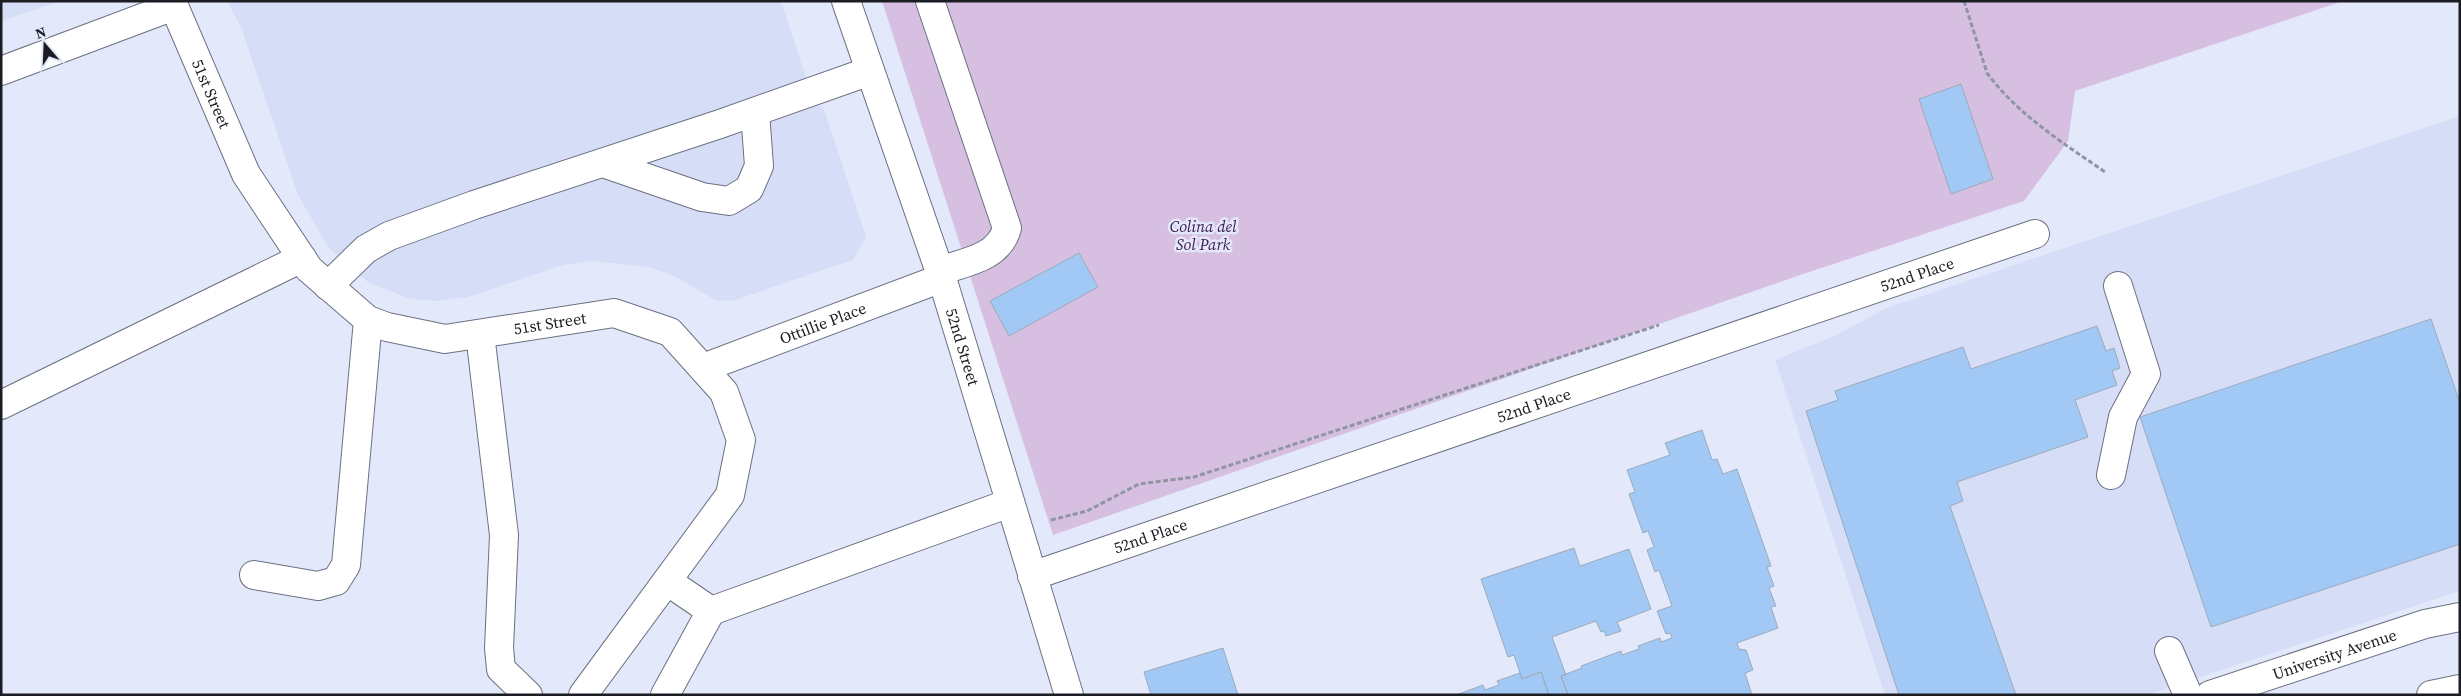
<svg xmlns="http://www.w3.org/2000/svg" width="2461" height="696" viewBox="0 0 2461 696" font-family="'Source Serif 4',serif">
<rect width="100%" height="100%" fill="#e3e9fb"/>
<path fill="#d6ddf7" d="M1,1h60l-60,20z
M227,1h554l33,101 10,7 42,128 -13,23 -121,41 -17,-1 -41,-24 -25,-9 -56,-6 -30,4 -95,32 -31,4 -27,-2 -42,-17 -40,-35 -30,-52 -57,-168z
M2460,116v475l-314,104h-261l-110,-335 62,-25 49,-27z"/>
<path fill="#d6bfe0" d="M882,1h1461l-268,90 -7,50 -44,60 -221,73 -750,261z"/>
<path fill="#a2c9f5" stroke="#9daab9" d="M1961,84l32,95 -42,15 -32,-95z
M1079,253l19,34 -89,49 -19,-35z
M2431,319l29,84v141l-249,83 -71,-210z
M2097,326l9,25 8,-3 6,20 -8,3 5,14 -42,15 13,37 -131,45 6,19 -13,5 66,189h-117l-93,-284 32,-11 -3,-9 128,-44 8,22z
M1702,430l10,30 5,-1 6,15 14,-5 34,97 -4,1 7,19 -5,2 7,18 -5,1 7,21 -41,15 2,6 7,1 7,20 -8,3 7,22h-184l-7,-19 21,-8 -1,-2 40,-15 1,4 17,-6 -1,-3 22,-8 1,4 11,-4 -2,-5 -4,1 -9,-23 15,-5 -13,-36 -4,2 -8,-22 7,-3 -6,-16 -5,2 -14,-39 6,-2 -8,-22 43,-15 -5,-12z
M1574,548l6,18 49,-17 22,60 -34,13 4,9 -15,5 -2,-5 -3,1 -5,-11 -44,16 14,38 -5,1 7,19h-19l-8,-23 -19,7 -8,-24 -6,2 -27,-78z
M1223,648l15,47h-87l-7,-23z
M1541,672l8,23h-93l27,-10 2,5 14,-5 -2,-4 23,-8 2,6z"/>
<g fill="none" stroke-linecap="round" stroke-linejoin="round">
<g stroke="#6c7181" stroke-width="30">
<g id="minor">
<path id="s1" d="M846,1l96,277 127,417"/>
<path d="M930,1l77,227c-8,30 -41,34 -68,43"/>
<path id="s2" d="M1,71l173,-65 72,168 63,95 59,51 19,7 58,12 169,-26 56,19 54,60 17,48 -11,55 -147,200"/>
<path d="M603,163l99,34 27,4 20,-12 10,-23 -4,-54"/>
<path d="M328,286l38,-37 23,-13 85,-31 246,-81 150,-53"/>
<path d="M480,334l24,201 -5,113 2,21 27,26"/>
<path id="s3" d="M703,368l239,-90"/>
<path d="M1,405l301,-147"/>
<path d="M2111,475l12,-58 23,-43 -28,-88"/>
<path d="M254,575l64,11 18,-5 10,-16 22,-245"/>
<path id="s4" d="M1032,576l1003,-342"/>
<path d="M667,581l44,30 299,-108"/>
<path d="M2169,651l19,44"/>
<path d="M665,695l46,-84"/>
</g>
</g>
<g stroke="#6c7181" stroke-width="30">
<g id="major">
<path id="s5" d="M2210,695l215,-71 35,-7"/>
<path d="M2431,695l29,-6"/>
</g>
</g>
<path stroke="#9195a3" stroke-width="3" stroke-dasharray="5 2.5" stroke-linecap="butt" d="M1964,1l23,72c30,41 76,70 118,99
M1051,520l36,-9 52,-27 55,-7 465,-152"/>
<use href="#minor" stroke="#fff" stroke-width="28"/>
<use href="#major" stroke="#fff" stroke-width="28"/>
</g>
<g text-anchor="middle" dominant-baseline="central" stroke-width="5" stroke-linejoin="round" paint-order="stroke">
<g font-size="16" fill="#1b1d23" stroke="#e3e9fb">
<text stroke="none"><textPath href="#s2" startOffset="280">51st Street</textPath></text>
<text stroke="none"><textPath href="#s4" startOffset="935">52nd Place</textPath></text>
<text stroke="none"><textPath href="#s2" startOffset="745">51st Street</textPath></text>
<text stroke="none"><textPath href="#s3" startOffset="128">Ottillie Place</textPath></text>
<text stroke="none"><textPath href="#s1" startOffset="365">52nd Street</textPath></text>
<text stroke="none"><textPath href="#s4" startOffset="530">52nd Place</textPath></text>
<text stroke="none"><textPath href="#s4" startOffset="125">52nd Place</textPath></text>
<text stroke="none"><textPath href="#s5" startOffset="131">University Avenue</textPath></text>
</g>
<g font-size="16" font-style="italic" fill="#441953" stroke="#e3e9fb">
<text x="1203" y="226">Colina del<tspan x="1203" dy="18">Sol Park</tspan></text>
</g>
</g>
<rect width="2461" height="696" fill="none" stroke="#1b1d23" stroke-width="5"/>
<g transform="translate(45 45) rotate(341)" stroke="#e3e9fb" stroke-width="4" paint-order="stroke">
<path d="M0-4L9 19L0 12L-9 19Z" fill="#1b1d23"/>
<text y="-8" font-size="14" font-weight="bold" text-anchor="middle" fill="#1b1d23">N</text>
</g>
</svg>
